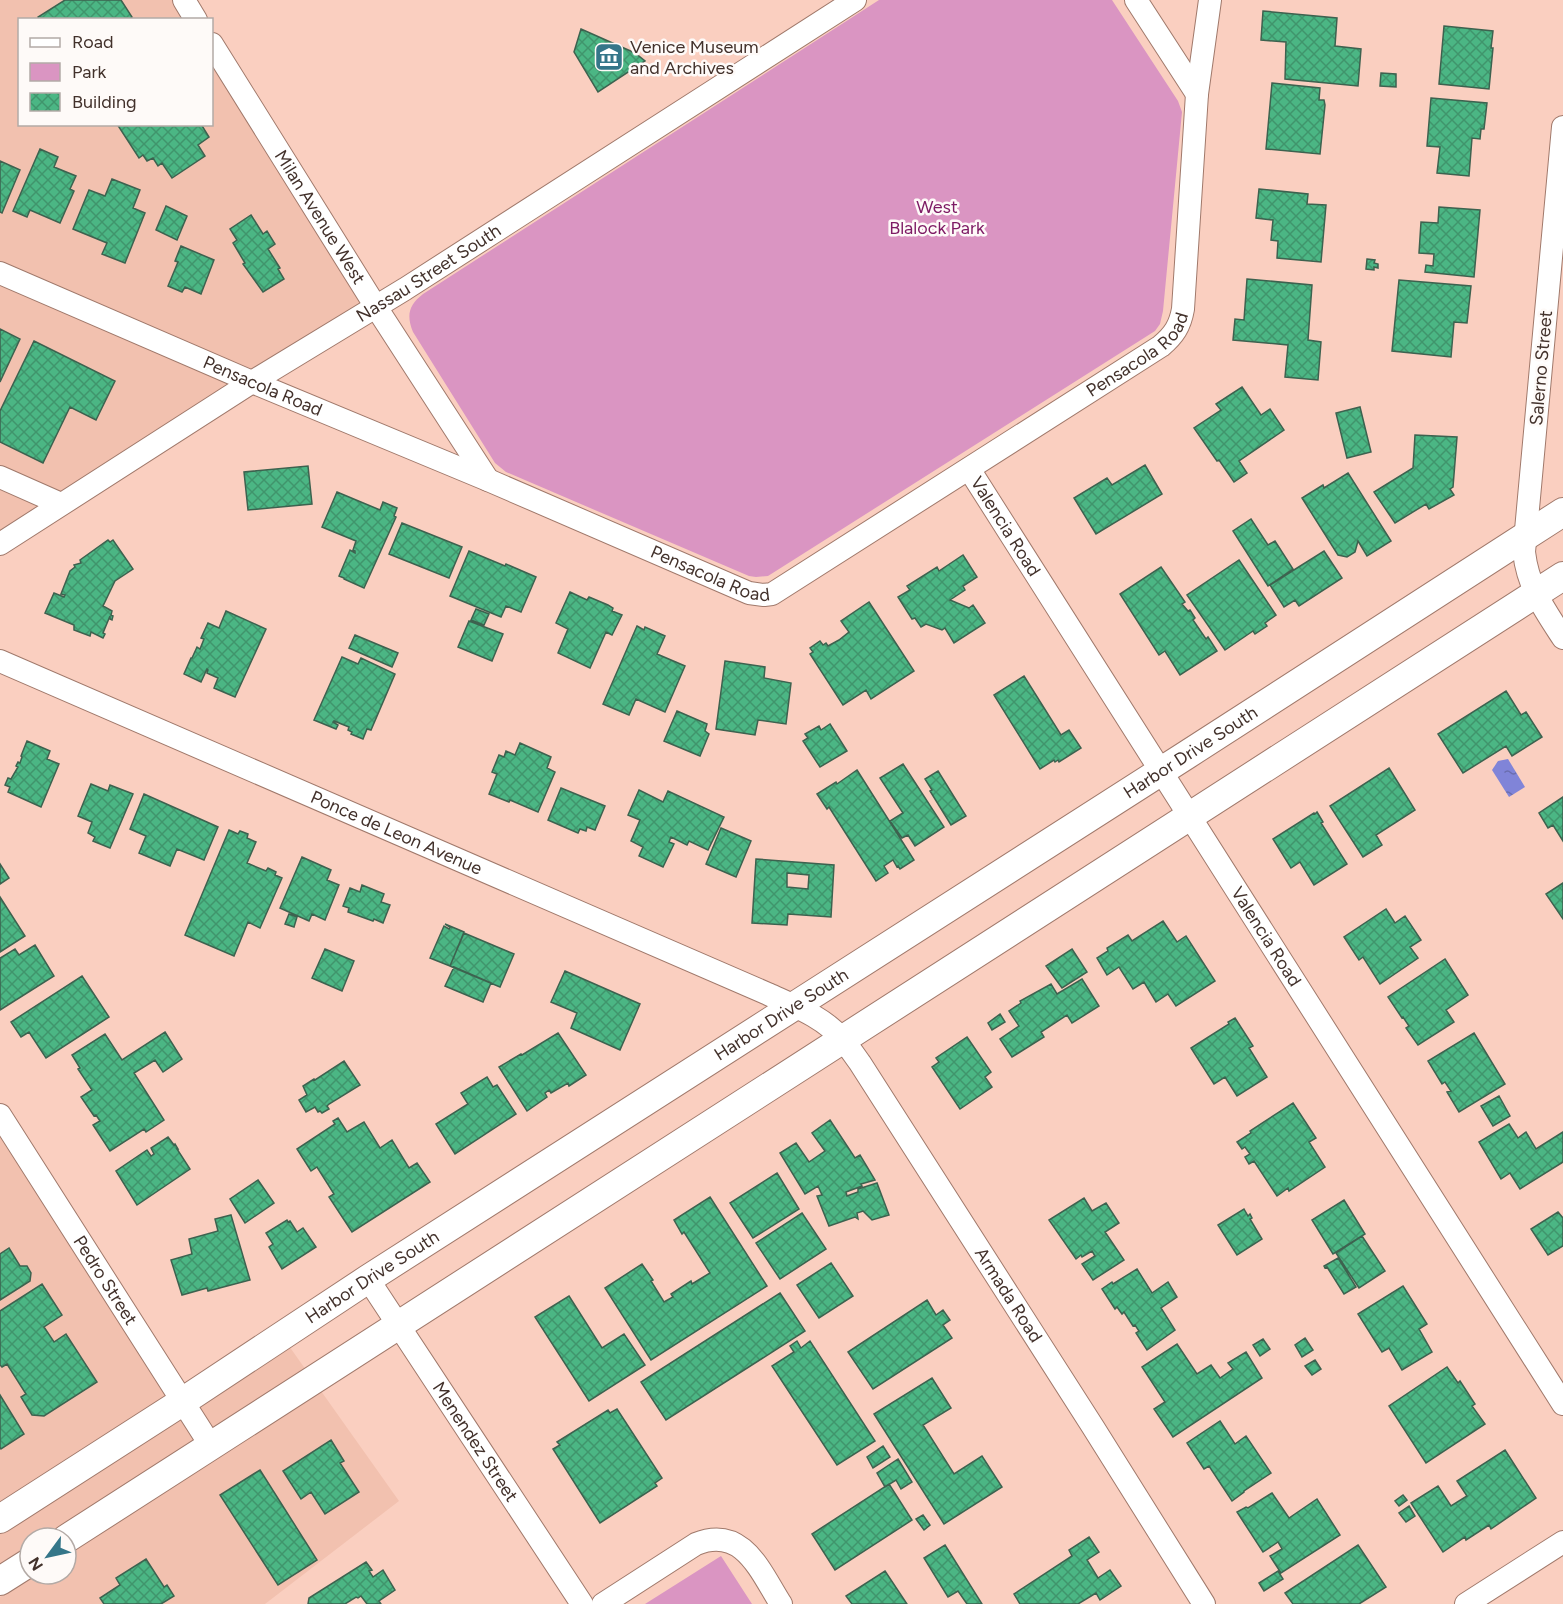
<svg xmlns="http://www.w3.org/2000/svg" width="1563" height="1604" viewBox="0 0 1563 1604" font-family="Figtree,sans-serif">
<defs>
<pattern id="water-ripples" width="26" height="14" patternUnits="userSpaceOnUse" patternTransform="scale(1.5)"><rect width="26" height="14" fill="#8084d8"/><path d="M2 4q2-2 4 0t4 0M15 11q2-2 4 0t4 0" fill="none" stroke="#6a6daf"/></pattern>
<pattern id="building-cross-hatch" width="8" height="8" patternUnits="userSpaceOnUse" patternTransform="scale(1.5)"><rect width="8" height="8" fill="#4bb684"/><path d="M0 0l8 8M0 8l8-8" fill="none" stroke="#40956c"/></pattern>
</defs>
<rect width="100%" height="100%" fill="#facfc0"/>
<path fill="#f2c1af" d="M0,0h181l13,19 -174,1v104h192v-78l154,256 -366,236z
M0,1106l177,284 -177,113z
M289,1346l17,24 -262,168h-14v9l-30,19v-32l189,-121z
M321,1391l78,110 -134,103h-265v-7l35,-23h31v-20z"/>
<path fill="#da95c2" d="M879,0h233l66,101 4,11 -19,199 -3,13 -5,7 -387,245 -12,1 -7,-1 -243,-104 -11,-9 -82,-131c-7,-17 -4,-27 10,-38z
M721,1556l31,48h-107z"/>
<path fill="url(#water-ripples)" d="M1508,759l17,28 -16,10 -17,-27 6,-9z"/>
<path fill="url(#building-cross-hatch)" stroke="#3d624f" stroke-width="1.5" fill-rule="evenodd" d="M65,0h56l11,17 -4,3h-89l-1,-3z
M1263,11l74,7 -2,28 26,3 -3,37 -73,-7 1,-37 -25,-2z
M1444,26l49,5 -2,17h2l-4,41 -50,-5z
M581,29l54,24 10,8 -47,31 -24,-40z
M1381,73l15,1v13l-16,-1z
M1272,83l48,5 -1,12h5l1,5 -5,49 -54,-5z
M1431,98l56,5 -3,26h-3l-1,10 -8,-1 -3,38 -32,-3 3,-26 -13,-1z
M117,124h84l8,13 -11,8 7,11 -33,22 -10,-15 -4,3 -5,-8 -6,3 -4,-6 -4,3z
M40,149l18,8 -4,10 22,9 -6,13 4,2 -14,32 -30,-13 -3,7 -14,-6z
M0,161l20,9 -18,43 -2,-1z
M112,179l28,11 -7,18 12,5 -20,50 -23,-9 5,-11 -34,-14 16,-39 16,6z
M1259,189l49,5 -1,10 19,1 -5,57 -44,-4 1,-17 -7,-1 2,-20 -17,-2z
M166,206l21,10 -10,24 -21,-10z
M1439,207l41,3 -6,67 -49,-5 1,-7 7,1 1,-12 -15,-1 2,-31 17,1z
M251,215l12,19 4,-3 8,13 -7,5 12,19 -2,1 6,10 -21,13 -20,-28 2,-1 -12,-20 4,-3 -7,-11z
M181,246l33,14 -13,34 -16,-7 -3,5 -14,-6 10,-24 -3,-1z
M1367,259l8,1 -1,3 4,1v4l-4,-1v3l-8,-1z
M1247,279l65,6 -4,55 13,2 -3,38 -33,-3 3,-32 -55,-5 2,-21 9,1z
M1399,280l72,6 -4,37 -13,-1 -3,35 -59,-6z
M0,329l20,10 -20,43z
M34,341l81,40 -19,39 -26,-13 -27,56 -43,-21v-31z
M1242,387l19,28 9,-6 14,21 -45,31 8,12 -13,9 -15,-22 -2,1 -23,-33 27,-18 -5,-6z
M1360,407l11,45 -24,6 -11,-45z
M1415,435l42,2 -4,50 -3,2 4,6 -25,14 -3,-5 -31,19 -21,-31 39,-24z
M1145,465l17,29 -66,40 -22,-36 33,-20 5,7z
M308,466l4,38 -64,6 -4,-38z
M1348,473l43,68 -24,15 -9,-15 -3,11 -8,5 -9,-2 -36,-57 21,-13 1,3z
M337,492l43,18 3,-8 14,6 -3,8 2,1 -32,71 -20,-9v-1l-5,-2 11,-26 5,3v-2l-2,-1 3,-9 -34,-14z
M1251,519l17,26 7,-4 18,28 -25,17 -35,-55z
M402,523l60,24 -13,31 -60,-24z
M108,540l2,2 3,-2 20,29 -18,12 -12,25 9,5 -1,4 2,1 -1,4 -2,-1v-3l-7,17 2,1 -2,4 -12,-6 -1,4 -16,-6v-5l-29,-12 9,-20 10,4 1,-2 -4,-1 9,-23 5,-4 -1,-2 7,-2 -1,-3z
M469,551l36,15 1,-2 30,13 -15,35 -15,-6 -5,11 -51,-21z
M1324,551l18,27 -43,28 -4,-6 -11,7 -14,-22z
M963,555l14,22 -14,9 2,4 -15,10 19,8 4,-3 12,18 -31,20 -9,-15 -3,2 -16,-6 -5,3 -6,-9 -3,1 -14,-22 12,-7 -3,-4 30,-19 2,4z
M1239,560l37,55 -11,8 2,3 -12,8 -2,-3 -28,19 -38,-55z
M1161,567l24,35 -3,2 6,7 2,-1 5,8 -2,2 13,19 2,-2 9,14 -37,24 -15,-24 -6,4 -39,-61z
M570,592l17,8 2,-3 19,8 5,3 -1,3 10,4 -10,20 -6,-3 -16,36 -32,-15 10,-24 -12,-6z
M869,602l45,69 -43,28 -5,-9 -23,15 -33,-51 3,-2 -3,-4 10,-7 3,4 3,-2 2,3 11,-6 10,-8 -8,-11z
M476,609l13,5 -5,11 -13,-5z
M226,611l40,18 -31,68 -21,-9 4,-10 -11,-5 1,-3 -1,-1 -6,13 -17,-8 7,-16h1l5,-11 3,2 4,-10 -3,-1 7,-15 11,5z
M469,621l34,13 -11,27 -34,-14z
M637,626l7,4 1,-3 20,9 -8,18 28,12 -20,46 -29,-13 -7,16 -26,-11z
M355,635l43,18 -6,14 -43,-19z
M342,657l16,7 3,-6 34,16 -24,56 -4,-1 -4,10 -12,-5 1,-2 -4,-2 1,-3 -15,-6 -1,1 5,3 -2,4 -22,-9z
M725,661l40,6 -1,11 27,5 -5,41 -28,-4 -3,15 -39,-6z
M1024,676l37,59 8,-5 12,18 -22,14 -1,-2 -3,2 -1,-2 -14,9 -46,-74z
M1506,691l15,24 5,-3 16,25 -30,19 -6,-10 -43,27 -25,-39z
M677,711l30,13 -2,7 4,3 -9,22 -36,-15z
M830,724l17,27 -27,16 -17,-26 5,-3 -3,-4 14,-8 2,4z
M27,741l23,10 -3,8 12,5 -18,43 -33,-15 2,-5 -5,-2 3,-7 3,1 7,-12 -2,-1 2,-4 2,1 2,-6 -1,-1z
M520,743l31,14 -4,11 8,4 -17,40 -28,-12 -1,2 -20,-8 8,-20 -5,-2 7,-17 5,2 2,-6 9,4z
M903,764l41,63 -29,19 -7,-11 -6,3 -12,-17 13,-8 -23,-35z
M1389,768l26,42 -39,25 6,10 -19,12 -33,-51z
M857,770l57,90 -14,9 -2,-3 -1,1 -4,-7 -9,6 4,7 -12,8 -47,-74 -2,2 -10,-15 19,-12 1,2z
M938,771l28,45 -15,9 -21,-34 2,-1 -7,-11z
M91,784l17,7 2,-6 23,9 -23,54 -17,-7 2,-4 -7,-4 4,-11 -14,-6z
M561,788l44,18 -10,24 -8,-3 -1,4 -6,-2 -2,4 -30,-13z
M639,790l24,12 5,-11 56,26 -16,33 -19,-9 -2,4 -16,-8 -2,5 5,2 -11,23 -24,-11 4,-9 -12,-6 9,-21 -12,-5z
M144,794l74,33 -14,33 -27,-11 -7,17 -31,-13 7,-17 -16,-7z
M1563,797v44l-10,-16 -5,3 -9,-15z
M1317,812l6,10 -2,1 26,41 -33,21 -14,-23 -9,6 -18,-29 41,-26 1,1z
M721,828l30,13 -15,36 -30,-13z
M229,830l9,4 2,-3 8,3 -1,4 9,4 -9,21 19,8 2,-3 8,4 -1,3 7,3 -22,50 -12,-6 -14,34 -49,-21z
M302,857l29,13 -4,10 12,5 -14,35 -13,-6 -3,7 -29,-13z
M756,859l78,6 -3,52 -43,-3 -1,11 -35,-2zM787,873l22,2 -1,14 -21,-2z
M0,864l9,14 -9,6z
M1563,883v36l-17,-25z
M362,885l22,9 -3,8 9,3 -7,18 -9,-4 -1,2 -25,-9 1,-4 -6,-2 7,-18 10,4z
M0,897l25,39 -25,16z
M1386,909l9,14 10,-7 16,24 -11,7 8,11 -38,26 -17,-27 -4,3 -15,-23z
M289,914l8,3 -3,10 -9,-3z
M1163,921l14,21 9,-6 29,45 -39,25 -8,-12 -12,8 -12,-20 -11,7 -14,-22 -12,8 -10,-17 11,-7 -1,-3 21,-13 4,6z
M445,924l19,8 -14,34 -20,-8 14,-32 5,3 1,-2z
M464,933l50,21 -14,33 -50,-21z
M35,945l19,31 -54,34v-52l15,-9 4,6z
M325,949l29,12 -12,30 -30,-13z
M1072,949l15,23 -25,16 -16,-22z
M1445,959l23,36 -22,15 8,12 -36,23 -12,-17 3,-2 -6,-9 -1,1 -14,-21z
M454,967l37,16 -8,19 -38,-16z
M565,971l75,33 -20,46 -49,-22 6,-15 -26,-11z
M82,976l27,41 -63,41 -17,-26 -8,5 -10,-15z
M1082,979l17,27 -27,17 -5,-8 -26,17 3,5 -32,20 -12,-18 19,-13 -10,-15 12,-8 -1,-2 31,-17 6,10z
M1000,1014l5,8 -13,8 -4,-7z
M1235,1018l18,28 -4,2 18,29 -30,19 -12,-19 -11,7 -23,-36 38,-24 -1,-2z
M165,1032l17,27 -19,13 -8,-12 -21,13 30,47 -18,12 -2,-3 -34,22 -17,-26 7,-4 -4,-6 -2,1 -13,-19 11,-7 -14,-21 2,-1 -8,-13 33,-21 17,26z
M558,1033l28,42 -17,11 -1,-3 -17,10 -2,-3 -4,3 2,4 -20,14 -28,-44 22,-13 1,1z
M1474,1033l31,51 -46,28 -12,-20 4,-1 -6,-9 -3,2 -14,-23z
M967,1037l24,35 -6,5 7,10 -32,22 -28,-42 7,-5 -3,-4z
M344,1061l16,24 -31,19 -2,2 2,3 -7,4 -2,-2 -2,1 -3,-5 -9,5 -7,-12 8,-5 -4,-9 11,-7 1,1z
M487,1077l6,10 4,-2 19,29 -61,40 -19,-30 32,-20 -7,-11z
M1499,1096l11,20 -17,10 -12,-20z
M1293,1103l23,35 -7,4 16,25 -36,24 -1,-3 -11,8 -23,-35 -5,3 -4,-7 5,-3 -5,-7 -3,2 -5,-7 14,-9 -1,-2z
M338,1118l9,14 17,-10 16,26 12,-8 17,28 8,-5 13,19 -78,50 -23,-35 5,-3 -17,-27 -6,4 -14,-22 38,-25 -2,-3z
M830,1120l25,38 5,-3 15,25 -14,4 1,2 -16,6 1,4 11,-4v-3l19,-6 12,32 -17,5 -9,-9 -6,2 1,6 -3,-2 -26,9 -12,-30 5,-1 -4,-9 -13,8 -25,-41 16,-10 13,19 16,-11 -13,-18z
M1509,1124l9,14 8,-6 10,17 27,-17v30l-43,27 -10,-16 -9,6 -22,-37z
M168,1137l6,8 1,-1 3,5h-1l13,20 -53,36 -21,-34 31,-21 4,6 3,-2 -3,-6z
M777,1173l22,36 -46,29 -23,-35z
M258,1180l16,23 -29,20 -15,-24z
M710,1197l57,89 -116,74 -46,-72 37,-24 11,16 -2,1 13,21 9,-5 -2,-3 20,-13 1,3 18,-11 -26,-41 -2,2 -8,-14z
M1084,1198l8,13 14,-8 13,20 -14,9 19,28 -31,20 -11,-16 13,-8 -3,-5 -10,6 -1,-2 -5,4 -27,-39z
M1344,1200l21,34 -32,20 -21,-34z
M1244,1209l4,7 2,-2 2,4 -2,1 12,20 -25,16 -19,-30z
M1558,1212l5,6v28l-15,9 -17,-26z
M802,1213l24,36 -46,30 -24,-36z
M231,1215l19,65 -42,11 -1,-3 -25,7 -11,-35 21,-6 -3,-15 29,-8 -3,-12z
M287,1220l1,2 2,-1 7,11 6,-4 13,19 -34,22 -13,-22 4,-3 -7,-11z
M1362,1236l23,35 -26,17 -23,-35z
M9,1248l11,18h7l4,7 -1,8 -30,19v-46z
M1338,1258l18,29 -12,7 -17,-27 -2,1 -1,-2z
M831,1263l22,33 -34,22 -22,-33z
M1137,1269l15,24 16,-11 9,15 -16,11 14,22 -28,20 -11,-17 3,-2 -4,-6 -2,1 -9,-14 -2,2 -5,-7 -2,2 -13,-20 10,-7 1,2z
M42,1284l20,31 -18,12 10,15 12,-8 31,48 -53,34 -12,-1 -11,-18 5,-3 -19,-30 -5,3 -2,-2v-54z
M1403,1286l24,38 -8,5 13,23 -30,18 -13,-22 -7,4 -24,-38z
M780,1293l25,38 -139,89 -25,-38z
M569,1296l33,52 22,-14 21,31 -56,36 -54,-84z
M927,1300l9,15 7,-5 7,10 -7,5 9,13 -79,51 -25,-37z
M1305,1338l8,12 -11,7 -7,-12z
M1263,1339l7,10 -10,7 -7,-11z
M797,1341l4,7 9,-7 65,100 -38,24 -65,-99 22,-14 -4,-6z
M1177,1344l20,30 14,-9 9,13 13,-9 -5,-6 18,-11 16,26 -89,59 -19,-28 11,-7 -23,-35z
M1315,1360l6,9 -9,6 -7,-9z
M1447,1367l11,16 2,-2 15,23 -3,2 13,18 -59,39 -37,-57z
M932,1378l19,30 -28,17 31,49 28,-18 20,31 -58,37 -70,-110z
M0,1395l24,39 -23,15 -1,-2z
M617,1409l45,69 -7,5 2,3 -57,37 -47,-74 7,-4 -3,-3 51,-32 2,3z
M1220,1421l15,23 11,-8 25,37 -27,18v1l-12,9 -23,-35 -5,3 -17,-26z
M331,1440l13,21 -4,2 19,29 -34,22 -14,-22 -10,7 -18,-28z
M883,1446l7,11 -17,11 -6,-11z
M1505,1450l31,48 -45,31 -2,-4 -23,15 -1,-3 -22,15 -32,-49 27,-17 13,20 16,-10 -10,-15z
M898,1459l14,23 -11,7 -5,-9 -11,7 -8,-14z
M260,1470l57,90 -39,25 -58,-90z
M889,1484l23,36 -77,50 -23,-36z
M1272,1493l17,25 28,-19 23,36 -59,38 -11,-17 12,-7 -4,-7 -15,10 -26,-40 9,-5 2,1z
M1403,1495l4,5 -8,6 -4,-5z
M1409,1506l6,10 -9,6 -7,-9z
M923,1515l7,10 -6,5 -8,-11z
M1089,1537l10,15 -12,8 11,18 12,-8 11,16 -21,14 -4,-7 -18,11h-58l-6,-10 58,-38 -3,-6z
M945,1545l37,59h-15l-9,-13 -10,6 -24,-39z
M1358,1545l28,42 -27,17h-66l-8,-11z
M146,1559l18,28 3,-2 7,11 -13,8h-57l-4,-6 20,-13 -4,-7z
M366,1562l6,8 -3,1 4,6 10,-7 12,20 -16,11 2,3h-14l-6,-8 -3,2 -2,-1 -11,7h-37l1,-6z
M885,1571l22,33h-55l-6,-8z
M1278,1571l5,8 -19,12 -5,-8z"/>
<g fill="none" stroke-linecap="round" stroke-linejoin="round">
<g stroke="#a0796b" stroke-width="24">
<g id="minor">
<path d="M184,0l12,20"/>
<path d="M1136,0l61,94"/>
<path id="s1" d="M212,44l164,263 112,173"/>
<path d="M1563,127l-39,425c4,35 20,57 39,86"/>
<path id="s2" d="M0,273l252,109 236,98 261,113 15,2 8,-1 389,-248c13,-11 19,-20 22,-37l14,-215 13,-94"/>
<path id="s3" d="M969,469l594,935"/>
<path d="M0,477l61,27"/>
<path id="s4" d="M0,544l252,-162 153,-93 450,-289"/>
<path id="s5" d="M0,661l768,333c26,12 56,23 75,46 6,7 11,15 17,23l233,364 111,177"/>
<path id="s6" d="M0,1115l211,331"/>
<path id="s7" d="M368,1279l214,325"/>
<path d="M603,1604l93,-60c47,-19 64,27 85,60"/>
<path d="M1466,1604l97,-62"/>
</g>
</g>
<g stroke="#a0796b" stroke-width="30">
<g id="tertiary">
<path id="s8" d="M0,1519l182,-117 186,-123 820,-525 375,-242"/>
<path d="M66,1539l1497,-963"/>
<path d="M0,1581l30,-19"/>
</g>
</g>
<use href="#minor" stroke="#fff" stroke-width="22"/>
<use href="#tertiary" stroke="#fff" stroke-width="28"/>
</g>
<defs>
<g id="museum-square" transform="scale(1.5)"><rect x="-9" y="-9" width="18" height="18" rx="4" fill="#357689" stroke="#fefaf8"/><path d="M0-6L6-3V-2H-6V-3ZM-5-1h2V3h-2ZM-1-1h2V3h-2ZM3-1h2V3H3ZM-6 4H6V6H-6Z" fill="#fff"/></g>
</defs>
<g fill-rule="evenodd">
<use href="#museum-square" x="609" y="57"/>
</g>
<g text-anchor="middle" dominant-baseline="central" stroke-width="5" stroke-linejoin="round" paint-order="stroke">
<g font-size="18" fill="#42312b" stroke="#fefaf8" text-anchor="start">
<text x="630" y="47">Venice Museum<tspan x="630" dy="21">and Archives</tspan></text>
</g>
<g font-size="18" fill="#7d1a64" stroke="#fefaf8">
<text x="937" y="207">West<tspan x="937" dy="21">Blalock Park</tspan></text>
</g>
<g font-size="18" fill="#42312b" stroke="#fefaf8">
<text stroke="none"><textPath href="#s1" startOffset="204">Milan Avenue West</textPath></text>
<text stroke="none"><textPath href="#s4" startOffset="507">Nassau Street South</textPath></text>
<text stroke="none"><textPath href="#s2" startOffset="1276">Pensacola Road</textPath></text>
<text transform="translate(1541 368) rotate(-85)">Salerno Street</text>
<text stroke="none"><textPath href="#s2" startOffset="286">Pensacola Road</textPath></text>
<text stroke="none"><textPath href="#s3" startOffset="68">Valencia Road</textPath></text>
<text stroke="none"><textPath href="#s2" startOffset="772">Pensacola Road</textPath></text>
<text stroke="none"><textPath href="#s8" startOffset="1416">Harbor Drive South</textPath></text>
<text stroke="none"><textPath href="#s5" startOffset="432">Ponce de Leon Avenue</textPath></text>
<text stroke="none"><textPath href="#s3" startOffset="554">Valencia Road</textPath></text>
<text stroke="none"><textPath href="#s8" startOffset="930">Harbor Drive South</textPath></text>
<text stroke="none"><textPath href="#s8" startOffset="444">Harbor Drive South</textPath></text>
<text stroke="none"><textPath href="#s6" startOffset="196">Pedro Street</textPath></text>
<text stroke="none"><textPath href="#s5" startOffset="1230">Armada Road</textPath></text>
<text stroke="none"><textPath href="#s7" startOffset="195">Menendez Street</textPath></text>
</g>
</g>
<rect x="18" y="18" width="195" height="108" fill="#fefaf8" stroke="#b3aaa6" stroke-width="1.5"/>
<rect x="30" y="38" width="30" height="9" fill="#ffffff" stroke="#b3aaa6" stroke-width="1.5"/>
<text x="72" y="48" font-size="18" fill="#42312b">Road</text>
<rect x="30" y="63" width="30" height="18" fill="#da95c2" stroke="#b3aaa6" stroke-width="1.5"/>
<text x="72" y="78" font-size="18" fill="#42312b">Park</text>
<rect x="30" y="93" width="30" height="18" fill="url(#building-cross-hatch)" stroke="#b3aaa6" stroke-width="1.5"/>
<text x="72" y="108" font-size="18" fill="#42312b">Building</text>
<g transform="translate(48 1556) rotate(237)"><circle r="28" fill="#fefaf8" stroke="#b3aaa6" stroke-width="1.5"/>
<path d="M0-4.5L10 22L0 15L-10 22Z" fill="#357689"/>
<text y="-9" font-size="16" font-weight="bold" text-anchor="middle" fill="#42312b">N</text>
</g>
</svg>
